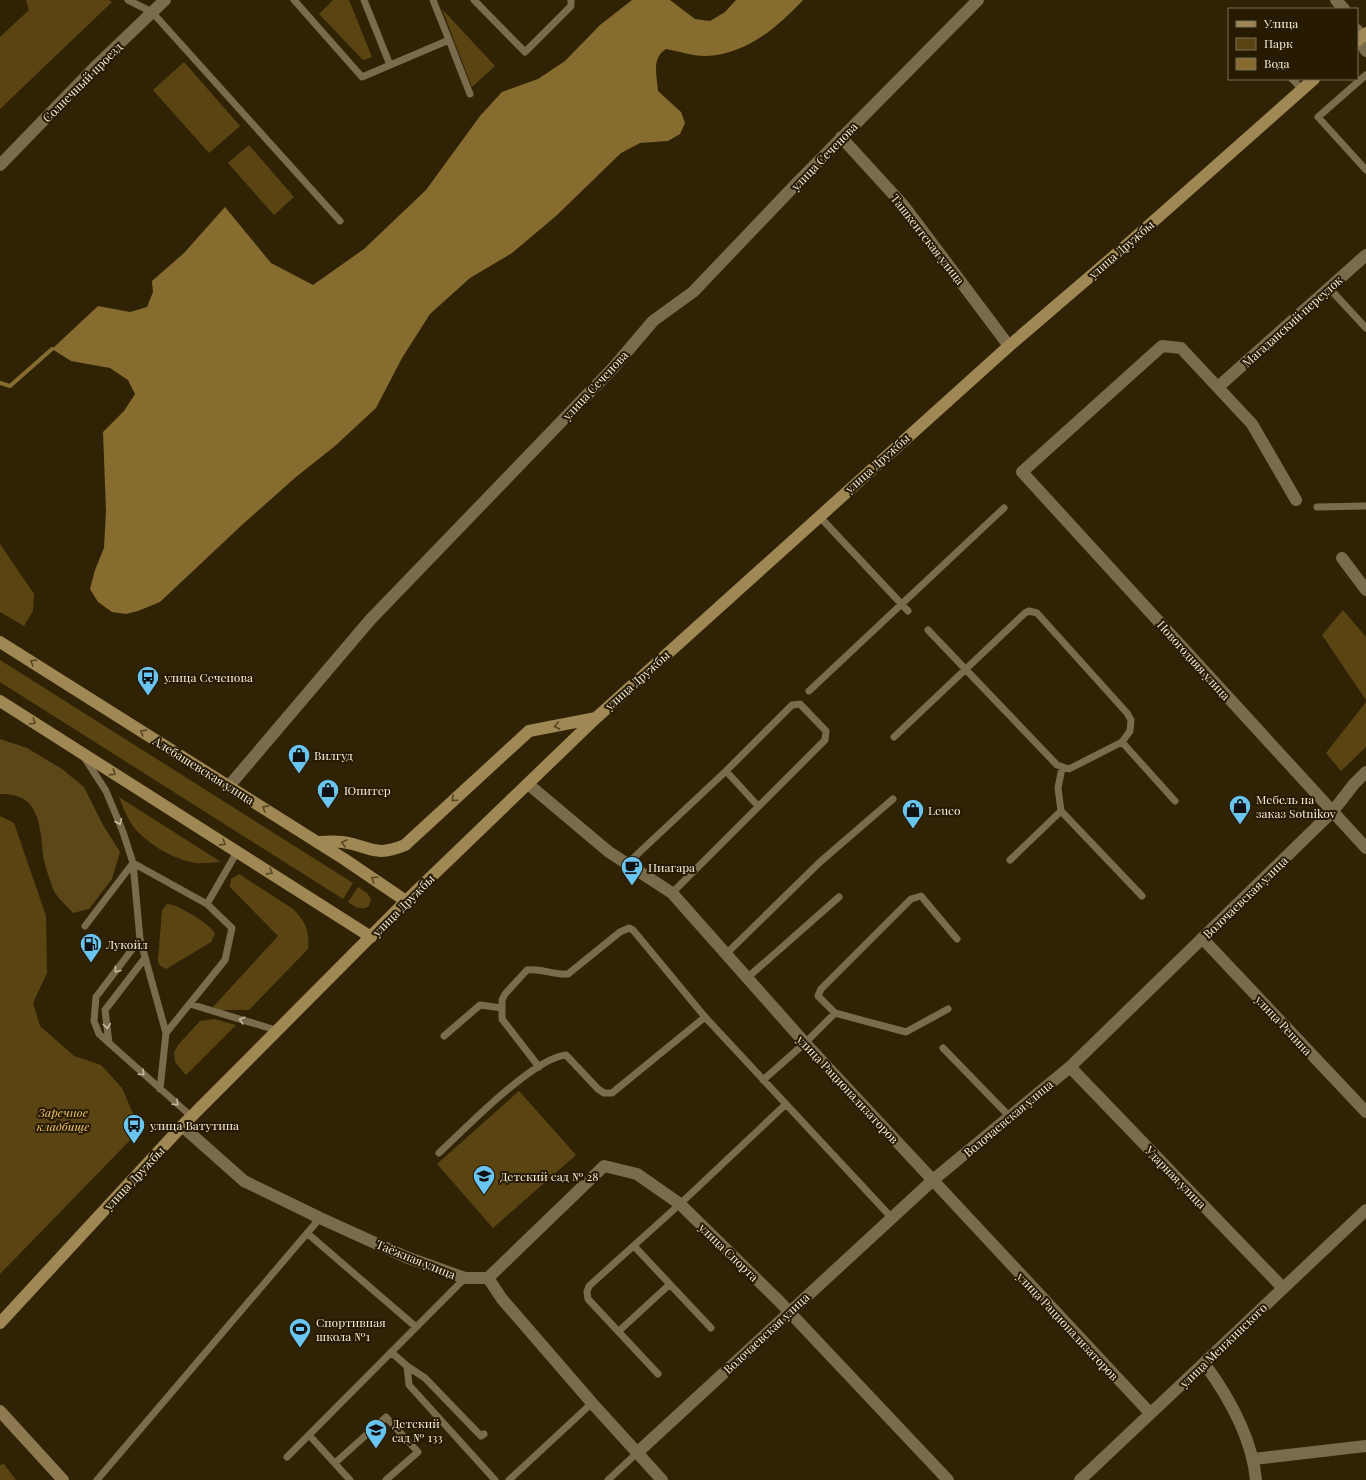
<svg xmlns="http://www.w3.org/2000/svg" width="1366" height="1480" viewBox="0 0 1366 1480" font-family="'Playfair Display',serif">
<rect width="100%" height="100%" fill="#302305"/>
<path fill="#5a4512" d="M26,0h83l3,2 -112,107v-72l29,-27z
M333,0h16l23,57 -9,3 -44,-46z
M442,9l53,57 -23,21z
M184,62l56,64 -31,27 -56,-63z
M249,145l45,52 -20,18 -46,-52z
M0,544l34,50 -1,17 -9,15 -24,-14z
M1343,610l23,27v63l-44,-65z
M0,660l353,223 -10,16 -343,-217z
M1366,702v45l-25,24 -15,-18z
M119,797l102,65c-8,0 -17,2 -25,1 -23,-3 -56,-23 -67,-43 -4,-7 -7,-15 -10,-23z
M0,816l14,7 32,93 1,57 -14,30 7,23 34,30 27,9 21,23 18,42 -140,144z
M239,874l54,35c12,12 17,22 15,40l-59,61h-32l-4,-3 65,-71 -48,-49 1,-8z
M358,887l9,6 4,6 -2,7c-8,5 -14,1 -21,-4z
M167,904c9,-1 46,22 48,30l-4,8 -45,27 -7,-4 -1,-5 4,-50z
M214,1019l22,6 -50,50 -11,-13 -1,-9 4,-8 22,-24z
M519,1091l57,64 -83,73 -56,-64z
M4,1464l12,16h-16v-15z"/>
<path fill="#5b4718" d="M0,739l27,9 35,21 22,18 19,38 17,27 -8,27 -23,30 -16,4c-6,-7 -16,-15 -20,-24 -3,-9 -7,-19 -9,-29 -4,-30 -2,-68 -44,-66z"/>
<path fill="#876c30" d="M632,0h38l25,19 15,2 15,-9 11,-12h67c-26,28 -58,55 -98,56 -13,0 -27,-5 -39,-7 -15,9 -9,27 -8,42l23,21 4,11 -5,11 -12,7 -28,2 -19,10 -65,63 -44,37 -42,25 -40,36 -28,44 -26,50 -41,38 -39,31 -53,47 -83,78 -22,9 -12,3 -14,-2 -14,-10 -8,-13 5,-19 9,-22 2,-37 -3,-79 21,-21 11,-17 -7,-14 -18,-12 -39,-7 -19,-12 46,-43 32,6 17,-5 6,-15 -1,-11 32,-28 41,-46 46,56 42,22 51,-36 62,-59 54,-74 22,-24 36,-13 27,-18 35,-36z"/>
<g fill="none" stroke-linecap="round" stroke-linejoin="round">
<path stroke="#876c30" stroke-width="4" d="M0,383l10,3 42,-37"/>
<path stroke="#796b4b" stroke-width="7" d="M128,0l24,12 188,209
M294,0l68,77 87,-37 21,54
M364,0l26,65
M433,0l16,40
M474,0l51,52 46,-46v-6
M1366,75l-48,42 48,53
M1292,79l10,10
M1329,288l37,40
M1317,507l49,-1
M819,516l89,95
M928,630l129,135 12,4 53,-27 53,59
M809,691l195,-183
M894,737l131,-124 4,-2 8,2 90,100 4,7 -1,11 -8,11
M84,757l22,34 17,41 10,31 7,76 26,94
M1062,768l-4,20 3,23 81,85
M726,771l32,35
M1010,860l51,-49
M628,863l98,-92 66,-66 8,-1 26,27 -1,9 -153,153
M207,904l30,-52
M85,926l48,-63 74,41 25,24 -7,32 -59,73 -6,56
M140,939l-44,58 -2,24 5,13 93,83
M726,954l94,-92 73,-63
M747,978l92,-81
M190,1004l89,27
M835,1013l-17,-17 3,-7 90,-90 10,-3 36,43
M444,1036l36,-31 22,3
M109,1043l-4,-33 40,-52
M943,1048l67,69
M539,1067l-37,-48v-19l3,-6 22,-24c14,-2 26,5 41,4l52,-42 9,-4 4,2 72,87 186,200
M763,1080l42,-37 30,-30 71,19 42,-23
M439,1153c26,-24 94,-95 127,-98l32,34 6,4h8l93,-76
M307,1233l109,94
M634,1246l77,82
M619,1331l51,-47
M391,1352l16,14 2,19 86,95
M407,1366l18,12 56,58 3,-2
M658,1374l-70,-75 -1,-7 2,-6 91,-82 106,-100
M309,1435l41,45
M287,1457l178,-179
M335,1463l51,-46 32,35 -32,28
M97,1480l223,-262
M509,1480l83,-77
M608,1480l30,-28"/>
<path stroke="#796b4b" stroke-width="12" d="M1336,0l8,9
M1357,30l2,9 7,12
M841,137l63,69 105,140
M1218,387l148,-132
M1296,500l-44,-76 -71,-76 -19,-2 -140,126 344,376
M1342,558l24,32
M528,784l81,68 63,41 133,150 345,370
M229,786l141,-166 243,-252 40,-47 40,-29 105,-110 180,-182
M1202,938l164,174
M1070,1067l213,221
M182,1126l62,55 76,37 86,39 59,21h23l14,21 90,104 70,77
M488,1278l116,-112 33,8 43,30 99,97 169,179
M1204,1363c25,34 48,75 52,117
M638,1452l295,-272 137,-113 263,-256 21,-27 12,-12
M1254,1459l112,-13"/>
<path stroke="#796b4b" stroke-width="12" d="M0,165l98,-101 67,-64
M1080,1480l286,-270"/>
<path stroke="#8c7950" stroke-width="12" d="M0,1411l63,69"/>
<path stroke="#9f8854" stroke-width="12" d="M1357,41l9,-8
M0,642l344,217 62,42
M0,701l371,236
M317,842c8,0 17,-1 25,0 29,4 32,16 63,3l124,-114 67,-13
M0,1323l182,-197 224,-225 190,-183 413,-372 112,-96 193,-171"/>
</g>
<defs><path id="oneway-chevron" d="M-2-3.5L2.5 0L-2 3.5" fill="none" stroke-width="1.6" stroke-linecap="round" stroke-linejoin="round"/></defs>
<g stroke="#564622">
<use href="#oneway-chevron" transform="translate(33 662) rotate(-148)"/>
<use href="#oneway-chevron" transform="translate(33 722) rotate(32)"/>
<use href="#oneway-chevron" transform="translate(557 726) rotate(169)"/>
<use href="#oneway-chevron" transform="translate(143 732) rotate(-148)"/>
<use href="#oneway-chevron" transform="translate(113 773) rotate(32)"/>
<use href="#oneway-chevron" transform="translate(454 799) rotate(138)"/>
<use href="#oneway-chevron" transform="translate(265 808) rotate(-148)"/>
<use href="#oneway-chevron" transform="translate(223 843) rotate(32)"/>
<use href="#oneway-chevron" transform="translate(344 843) rotate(-169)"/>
<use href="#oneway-chevron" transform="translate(270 872) rotate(32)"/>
<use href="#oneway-chevron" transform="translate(374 879) rotate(-145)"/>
</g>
<g stroke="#c3b8a1">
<use href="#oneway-chevron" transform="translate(119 822) rotate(67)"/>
<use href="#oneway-chevron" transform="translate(117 970) rotate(127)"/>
<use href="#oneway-chevron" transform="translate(242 1020) rotate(-163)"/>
<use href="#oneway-chevron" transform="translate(107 1026) rotate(84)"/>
<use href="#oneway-chevron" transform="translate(142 1073) rotate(42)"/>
<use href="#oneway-chevron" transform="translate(176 1103) rotate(42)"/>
</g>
<defs>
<g id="bus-pin" transform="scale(1.15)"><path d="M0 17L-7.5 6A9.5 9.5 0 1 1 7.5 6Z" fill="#69c4f0" stroke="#261a00"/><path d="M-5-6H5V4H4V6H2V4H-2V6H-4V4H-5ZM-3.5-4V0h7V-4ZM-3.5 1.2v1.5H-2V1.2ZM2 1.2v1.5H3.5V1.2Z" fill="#111"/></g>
<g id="shop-pin" transform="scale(1.15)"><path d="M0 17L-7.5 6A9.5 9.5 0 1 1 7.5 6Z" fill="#69c4f0" stroke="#261a00"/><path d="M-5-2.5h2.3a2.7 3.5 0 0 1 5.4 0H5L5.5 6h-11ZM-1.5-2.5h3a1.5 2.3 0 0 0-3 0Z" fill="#111"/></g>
<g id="cafe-pin" transform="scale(1.15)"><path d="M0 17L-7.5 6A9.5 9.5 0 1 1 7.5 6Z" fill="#69c4f0" stroke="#261a00"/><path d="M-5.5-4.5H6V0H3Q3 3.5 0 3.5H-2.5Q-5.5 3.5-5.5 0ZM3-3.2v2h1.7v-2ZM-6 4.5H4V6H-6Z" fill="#111"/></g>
<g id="fuel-pin" transform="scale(1.15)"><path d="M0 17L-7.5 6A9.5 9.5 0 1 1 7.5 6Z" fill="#69c4f0" stroke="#261a00"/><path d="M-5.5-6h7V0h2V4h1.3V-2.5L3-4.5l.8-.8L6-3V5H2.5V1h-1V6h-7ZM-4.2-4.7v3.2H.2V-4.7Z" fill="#111"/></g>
<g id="school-pin" transform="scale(1.15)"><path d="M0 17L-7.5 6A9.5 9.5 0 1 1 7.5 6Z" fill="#69c4f0" stroke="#261a00"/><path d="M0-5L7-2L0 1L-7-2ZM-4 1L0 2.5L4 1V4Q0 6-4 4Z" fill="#111"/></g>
<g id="stadium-pin" transform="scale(1.15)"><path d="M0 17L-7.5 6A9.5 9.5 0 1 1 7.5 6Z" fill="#69c4f0" stroke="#261a00"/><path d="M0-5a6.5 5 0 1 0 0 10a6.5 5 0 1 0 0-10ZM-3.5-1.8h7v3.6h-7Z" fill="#111"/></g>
</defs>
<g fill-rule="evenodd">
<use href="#bus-pin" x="148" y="677"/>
<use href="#shop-pin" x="299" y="755"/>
<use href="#shop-pin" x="328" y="790"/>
<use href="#shop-pin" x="1240" y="806"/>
<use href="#shop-pin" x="913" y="810"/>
<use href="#cafe-pin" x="632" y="867"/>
<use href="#fuel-pin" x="91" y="944"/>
<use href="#bus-pin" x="134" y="1125"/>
<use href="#school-pin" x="484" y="1176"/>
<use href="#stadium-pin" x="300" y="1329"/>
<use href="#school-pin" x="376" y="1430"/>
</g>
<g text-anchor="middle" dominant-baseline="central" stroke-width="4" stroke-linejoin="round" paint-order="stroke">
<g font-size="12" fill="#f4ecdb" stroke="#261a00">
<text transform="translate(82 82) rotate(-45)">Солнечный проезд</text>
<text transform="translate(824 156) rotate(-46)">улица Сеченова</text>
<text transform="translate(928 239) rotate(52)">Ташкентская улица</text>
<text transform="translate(1121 249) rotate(-41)">улица Дружбы</text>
<text transform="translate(1292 321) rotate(-42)">Магаданский переулок</text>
<text transform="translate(595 385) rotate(-47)">улица Сеченова</text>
<text transform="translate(877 463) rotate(-42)">улица Дружбы</text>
<text transform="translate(1194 660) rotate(48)">Новогодняя улица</text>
<text transform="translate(637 680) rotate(-42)">улица Дружбы</text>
<text transform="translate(204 770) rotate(32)">Алебашевская улица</text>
<text transform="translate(1245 897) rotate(-44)">Волочаевская улица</text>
<text transform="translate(403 905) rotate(-45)">улица Дружбы</text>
<text transform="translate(1284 1025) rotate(47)">улица Репина</text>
<text transform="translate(848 1089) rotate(47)">улица Рационализаторов</text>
<text transform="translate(1008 1118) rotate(-40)">Волочаевская улица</text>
<text transform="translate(1176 1177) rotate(46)">Ударная улица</text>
<text transform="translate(134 1178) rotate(-47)">улица Дружбы</text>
<text transform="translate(729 1252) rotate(44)">улица Спорта</text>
<text transform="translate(416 1259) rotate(22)">Таёжная улица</text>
<text transform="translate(1068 1326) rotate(47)">улица Рационализаторов</text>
<text transform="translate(766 1333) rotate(-43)">Волочаевская улица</text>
<text transform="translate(1223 1345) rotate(-44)">улица Менжинского</text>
</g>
<g font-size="12" fill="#f4ecdb" stroke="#261a00" text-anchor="start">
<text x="164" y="677">улица Сеченова</text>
<text x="314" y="755">Вилгуд</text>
<text x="344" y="790">Юпитер</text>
<text x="1256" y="799">Мебель на<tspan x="1256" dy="14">заказ Sotnikov</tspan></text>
<text x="928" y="810">Leuco</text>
<text x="648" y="867">Ниагара</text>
<text x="106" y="944">Лукойл</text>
<text x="150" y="1125">улица Ватутина</text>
<text x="500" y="1176">Детский сад № 28</text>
<text x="316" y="1322">Спортивная<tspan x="316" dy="14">школа №1</tspan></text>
<text x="392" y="1423">Детский<tspan x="392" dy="14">сад № 133</tspan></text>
</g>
<g font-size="12" font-style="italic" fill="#efc770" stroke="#261a00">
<text x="63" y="1112">Заречное<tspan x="63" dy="14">кладбище</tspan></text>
</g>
</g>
<rect x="1228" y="8" width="130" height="72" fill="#261a00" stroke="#786e58"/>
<rect x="1236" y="21" width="20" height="6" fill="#9f8854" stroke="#786e58"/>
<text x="1264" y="28" font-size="12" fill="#f4ecdb">Улица</text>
<rect x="1236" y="38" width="20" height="12" fill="#5a4512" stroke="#786e58"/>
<text x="1264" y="48" font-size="12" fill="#f4ecdb">Парк</text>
<rect x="1236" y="58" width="20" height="12" fill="#876c30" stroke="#786e58"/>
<text x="1264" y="68" font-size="12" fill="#f4ecdb">Вода</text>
</svg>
